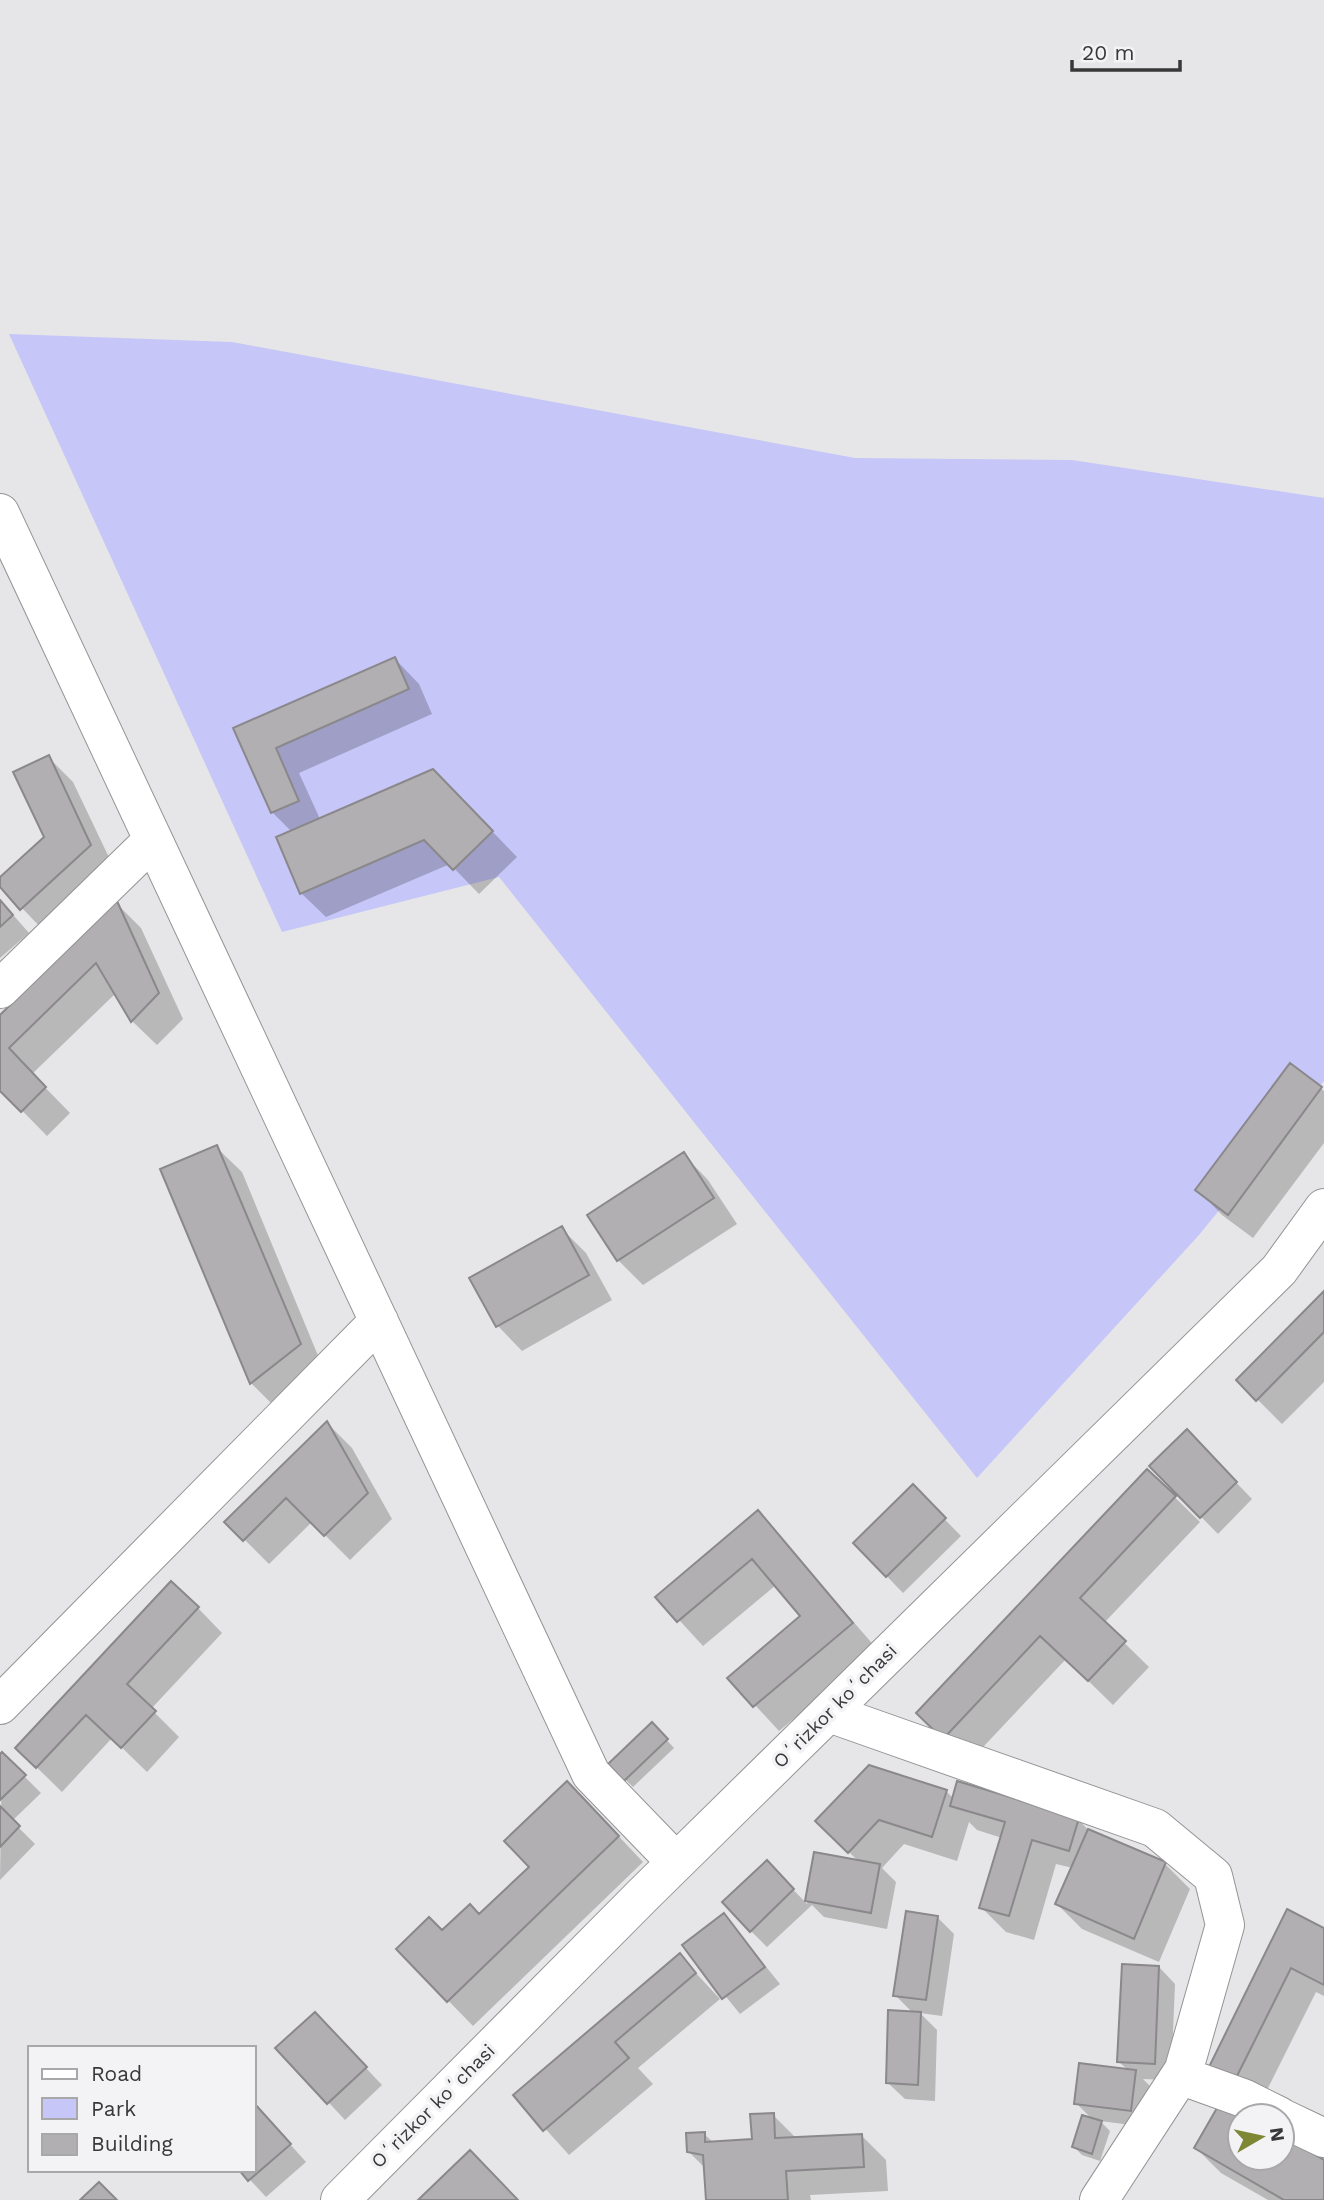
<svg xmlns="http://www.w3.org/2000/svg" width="1324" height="2200" viewBox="0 0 1324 2200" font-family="'Work Sans',sans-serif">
<rect width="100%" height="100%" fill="#e6e6e8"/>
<path fill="#c6c6f8" d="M9,334l223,8 623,116 217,2 252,38v583l-125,154 -222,243 -478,-601 -217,55z"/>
<path fill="#0003" d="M395,659l24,25 13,30 -133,59 21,46 138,-23 59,61 -38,37 -29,-30 -124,53 -25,-24 -9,-61 -20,-20 -36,-84z
M48,757l25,25 42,88 -69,63 -46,-48v-5l46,-42z
M0,900l29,33 -29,25z
M117,904l24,24 42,91 -26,26 -25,-24 -16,-28 -84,81 38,39 -23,23 -47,-48v-70z
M1290,1065l34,26v52l-71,95 -31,-23 -24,-25z
M217,1148l25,24 82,198 -48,38 -25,-25 -89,-213z
M684,1155l24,25 29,44 -94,61 -25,-25z
M561,1228l25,25 26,47 -90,51 -24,-25z
M1324,1293v89l-42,42 -44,-44z
M327,1423l25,25 40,71 -42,41 -38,-38 -43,42 -42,-42z
M1203,1448l49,51 -34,35 -67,-68z
M1148,1471l52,51 -96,101 45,44 -36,38 -47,-46 -97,103 -26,-24z
M913,1487l48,49 -58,57 -48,-50z
M758,1512l119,137 -98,82 -49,-53 72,-61 -26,-32 -73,61 -45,-49z
M198,1608l24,25 -71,76 28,28 -32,35 -35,-34 -50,54 -45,-44z
M652,1724l22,24 -41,39 -23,-23z
M2,1754l39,39 -29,28 23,23 -35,36z
M946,1791l8,8 124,20 12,13 75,32 25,25 -31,73 -77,-33 -25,-25 16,-36 -17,-4 -22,76 -28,-8 -25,-25 21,-69 -25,-8 -8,-8 -12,39 -53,-17 -22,24 14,14 -9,47 -63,-12 -12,-12 -45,42 -16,-16 32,-52 24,25 8,-50 44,8 -41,-41z
M592,1808l51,54 -170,164 -75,-77 81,-33z
M1288,1911l36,19v66l-8,-4 -61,122 -49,-38z
M724,1915l56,69 -40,30 -56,-69z
M937,1917l17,17 -12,82 -22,-3 17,17 -2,71 -30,-2 -17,-16 25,-70 -18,-18z
M680,1956l40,43 -82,69 15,16 -84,71 -54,-60z
M1159,1967l16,17 -4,96 -28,-1 9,9 -5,39 -47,-6 10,10 -10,30 -18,-6 -8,-8 19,-27 -17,-17 52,-33 -9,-8z
M331,2031l51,54 -37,35 -67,-72z
M254,2104l52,58 -40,35 -25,-27h13z
M773,2115l24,24 64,-4 25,25 2,31 -78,4 1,5h-103l-2,-31 -17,-17 15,-18 10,9 40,-2z
M1240,2116v42l84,4v38h-56l-47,-27 -25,-25z"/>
<path fill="#b1afb1" stroke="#8a888a" stroke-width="2" d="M395,657l14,32 -133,59 23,53 -28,12 -38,-85z
M49,755l42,90 -71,65 -20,-23v-10l44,-40 -31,-65z
M433,769l60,62 -40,39 -29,-30 -124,54 -24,-57z
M0,900l13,15 -13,12z
M117,901l42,92 -28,29 -35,-59 -87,85 37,39 -25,25 -21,-21v-76z
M1290,1063l32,24 -94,128 -33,-25z
M217,1145l84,199 -51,40 -90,-215z
M684,1152l30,46 -97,63 -30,-46z
M562,1226l27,49 -93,52 -27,-49z
M1324,1291v41l-68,69 -20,-21z
M327,1421l41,72 -44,43 -38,-38 -43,43 -19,-19z
M1187,1429l50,53 -37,36 -51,-52z
M1147,1469l29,27 -96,102 46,43 -38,40 -48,-45 -97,103 -27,-26z
M913,1484l33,34 -60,59 -33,-34z
M758,1510l95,113 -100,84 -26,-29 73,-62 -48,-57 -75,63 -22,-25z
M171,1581l28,26 -72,77 29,27 -35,37 -35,-33 -50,53 -21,-20z
M652,1722l16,17 -44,42 -16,-17z
M2,1752l24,23 -26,25v-46z
M869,1765l78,25 -15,47 -53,-17 -31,33 -33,-32z
M567,1781l52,55 -172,166 -51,-53 33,-32 13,13 28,-26 9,10 50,-47 -25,-26z
M957,1781l122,37 -10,33 -37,-11 -23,76 -30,-8 26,-86 -55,-16z
M0,1806l20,20 -20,21z
M1088,1829l78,33 -32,77 -79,-35z
M814,1852l66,12 -9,49 -66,-12z
M767,1860l27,29 -44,43 -28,-30z
M1287,1909l37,19v57l-33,-17 -61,122 -26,-13z
M906,1911l32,5 -12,84 -33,-4z
M724,1913l41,54 -43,32 -40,-54z
M680,1953l16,20 -81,69 14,16 -86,73 -30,-36z
M1122,1964l37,2 -4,98 -38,-2z
M888,2010l33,2 -3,73 -32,-2z
M315,2012l52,55 -40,37 -52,-56z
M1079,2063l57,7 -5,41 -57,-7z
M1221,2101l19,15v42h42v-22l42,24v40h-40l-90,-52z
M254,2103l37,41 -43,37 -9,-11h15z
M774,2113l1,25 87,-4 2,33 -78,4 2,29h-82l-3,-45 -16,-3 -1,-19 19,-1v10l47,-3 -2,-25z
M1082,2115l20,6 -10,33 -20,-7z
M470,2150l48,50h-100z
M99,2182l18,18h-37z"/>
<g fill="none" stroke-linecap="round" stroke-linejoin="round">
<g stroke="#949496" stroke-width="40">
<path id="street" d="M0,513l591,1261 85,88
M0,989l153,-149
M0,1705l379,-384
M829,1713l326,115 58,48 12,49 -43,151 61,22 36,18
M1282,2118l42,20
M1099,2200l84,-129"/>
</g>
<g stroke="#949496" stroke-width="40">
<path id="secondary" d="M340,2200l304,-306 635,-624 45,-62"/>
</g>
<use href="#street" stroke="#fff" stroke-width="38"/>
<use href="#secondary" stroke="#fff" stroke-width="38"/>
</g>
<g text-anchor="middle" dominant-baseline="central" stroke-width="7" stroke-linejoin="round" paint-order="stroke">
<g font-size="19" fill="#383839" stroke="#f3f3f6">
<text transform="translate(835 1706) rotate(-45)">Oʻrizkor koʻchasi</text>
<text transform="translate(433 2106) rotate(-45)">Oʻrizkor koʻchasi</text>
</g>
</g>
<rect x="28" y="2046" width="228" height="126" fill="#f3f3f6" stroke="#a8a8aa" stroke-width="2"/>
<rect x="42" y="2069" width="35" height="10" fill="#ffffff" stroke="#a8a8aa" stroke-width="2"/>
<text x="91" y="2081" font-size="21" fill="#383839">Road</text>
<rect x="42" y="2098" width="35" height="21" fill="#c6c6f8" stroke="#a8a8aa" stroke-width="2"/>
<text x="91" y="2116" font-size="21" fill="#383839">Park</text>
<rect x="42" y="2134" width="35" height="21" fill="#b1afb1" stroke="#a8a8aa" stroke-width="2"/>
<text x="91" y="2151" font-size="21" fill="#383839">Building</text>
<g transform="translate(1261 2137) rotate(81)"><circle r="33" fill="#f3f3f6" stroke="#a8a8aa" stroke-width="2"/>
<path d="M0-5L12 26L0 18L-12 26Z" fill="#7d8734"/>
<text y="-10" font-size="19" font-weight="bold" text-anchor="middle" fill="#383839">N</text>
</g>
<path d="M1072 60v10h108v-10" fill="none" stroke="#383839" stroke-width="3.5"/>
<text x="1082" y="60" font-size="21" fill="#383839" stroke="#f3f3f6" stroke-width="5" paint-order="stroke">20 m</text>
</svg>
